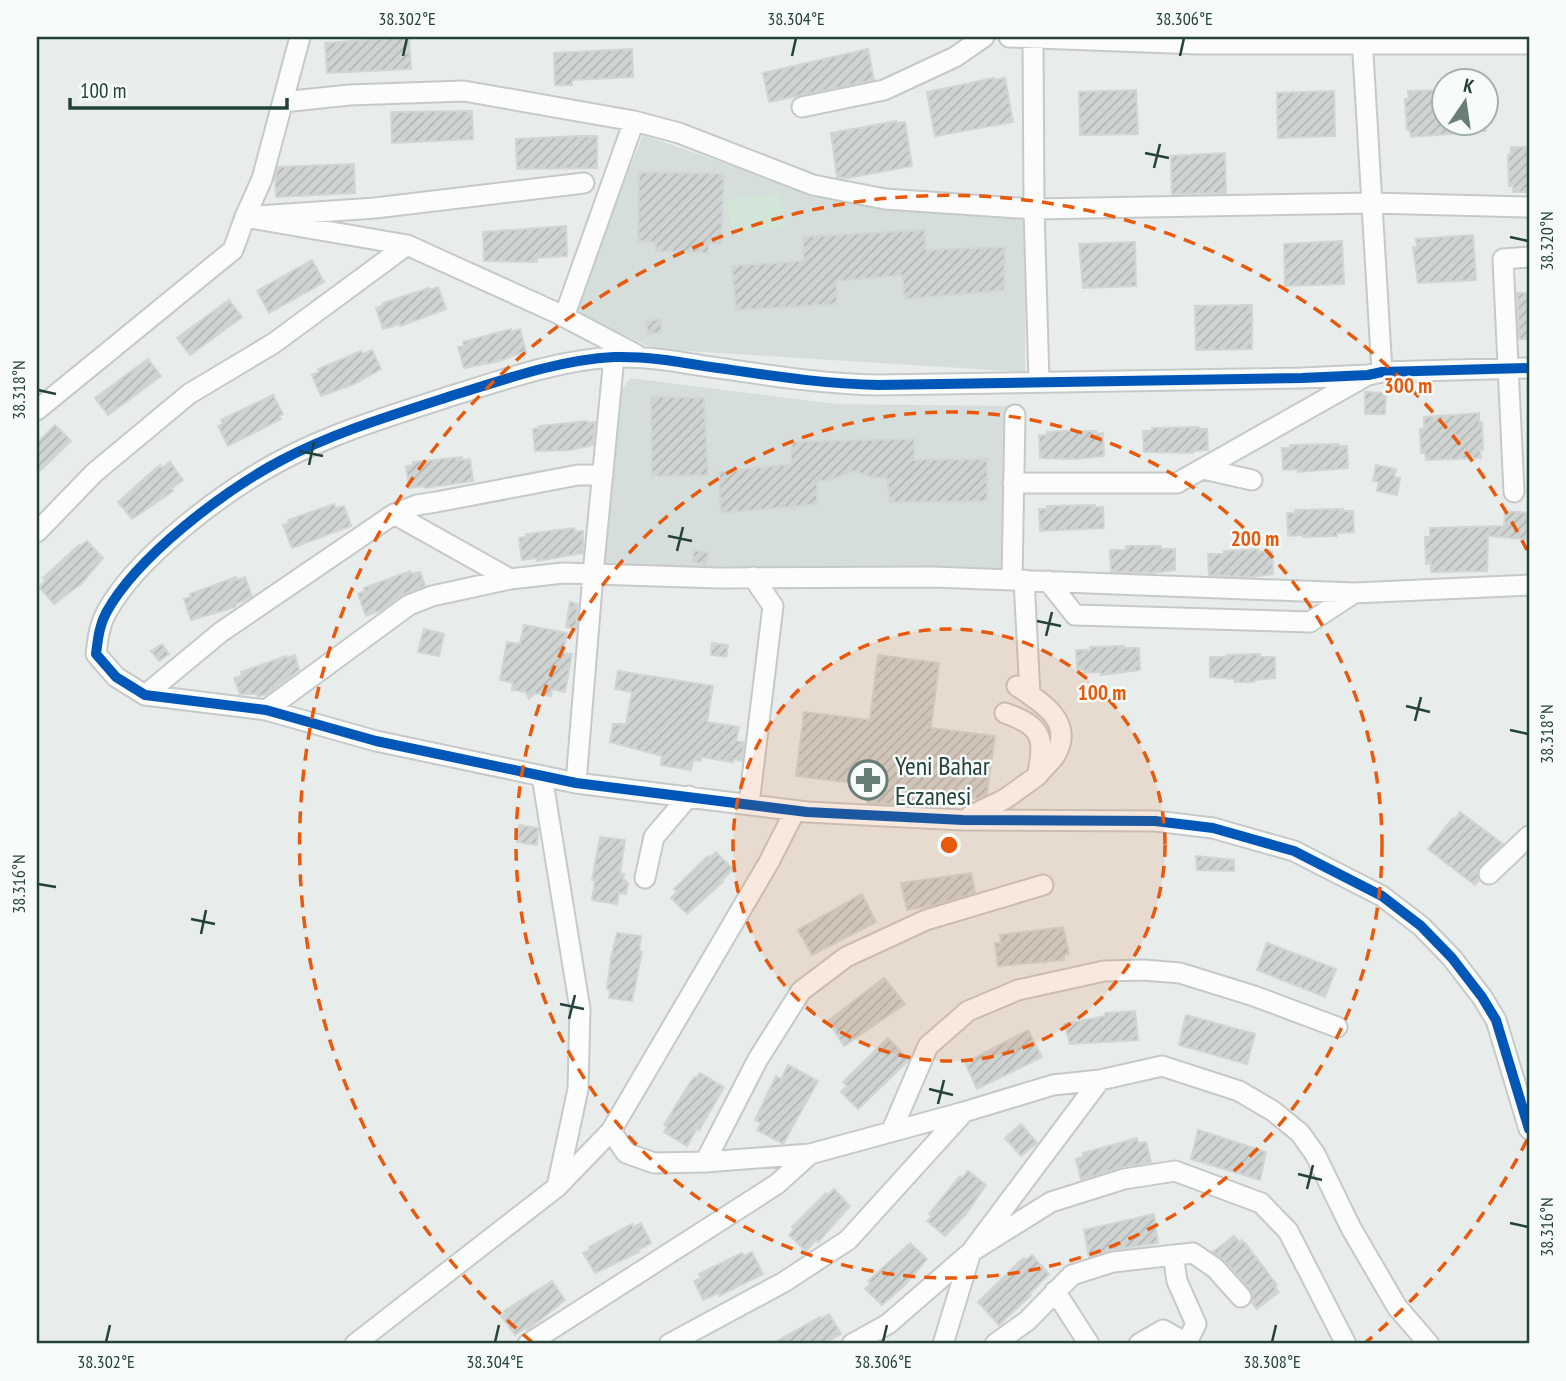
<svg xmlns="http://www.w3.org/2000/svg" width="1566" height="1381" viewBox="0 0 1566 1381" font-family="'PT Sans Narrow',sans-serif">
<defs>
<pattern id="building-hatch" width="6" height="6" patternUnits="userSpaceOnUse" patternTransform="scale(1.75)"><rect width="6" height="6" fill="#cfd4d2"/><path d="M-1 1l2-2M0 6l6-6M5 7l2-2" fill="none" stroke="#b2b7b5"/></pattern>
</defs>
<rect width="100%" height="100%" fill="#e8edeb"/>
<path fill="#d6dedb" d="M643,135l188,65 195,20 -1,152 -371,-23 -82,-39z
M630,378l206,26 174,2 -6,167 -399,-7 14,-172z"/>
<path fill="#d1e6d8" d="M781,194l3,34 -53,5 -3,-34z"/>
<path fill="url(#building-hatch)" stroke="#d1d6d4" stroke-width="2" d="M409,37l2,32 -84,4 -2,-30z
M632,49l1,28 -61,3v5h-17l-1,-32z
M868,49l6,31 -105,22 -6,-29z
M994,78v2l11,-2 8,44 -78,14 -8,-44z
M1136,90l2,44 -58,1 -1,-43z
M1444,90v32h41l1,9 -75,6 -1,-7h-3l-2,-31h4l-1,-8z
M1334,91l1,45 -57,2 -1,-45z
M472,111l1,28 -81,4 -1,-31z
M896,121v2l9,-1 7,44 -64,12 -11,-1 -6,-44z
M580,136h17v32l-80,1 -1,-30z
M1511,147h18v45h-16v-6h-4l-1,-31 3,-1z
M1225,153l1,40 -54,1 -1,-38z
M354,164l1,29 -79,4 -1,-20 3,-10z
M639,172l85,2 -3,70 -12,-1 -1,10 -52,-2v-9l-18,-1z
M566,226l1,30 -31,2 1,4 -53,-1 -1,-29z
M924,230l2,20 79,-3 -1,43 -99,9 -3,-24 -66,6 1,23 -101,6 -4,-44 72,-5 -1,-24z
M1473,235l3,45 -58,3 -5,-36h4l-1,-8z
M1342,241l2,43 -59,2 -1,-42z
M1135,242l1,44 -53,2 -4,-44z
M312,260l12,22 -55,31 -12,-22z
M438,287l8,22 -46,17v-2l-17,5 -7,-21 7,-3v-2l46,-15 1,2z
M1517,293h12v46h-10z
M229,300l13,17 -52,38 -13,-17z
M1252,305v44l-56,1 -1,-44z
M660,319l2,13 -14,2 -2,-13z
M511,329l1,3 8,-3 6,22 -27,10 -35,7 -6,-21 6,-1 -1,-4z
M372,350l9,19 -27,15 -33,12 -9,-21 7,-3 -1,-3 43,-18 2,3z
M148,359l13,17 -53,39 -13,-17z
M1365,392l21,1 -1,21h-20z
M273,395l10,19 -4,2 2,3 -53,27 -10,-20 5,-2 -2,-4z
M651,397l53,1 4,77 -56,1z
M1479,413v9h3l1,28h-3l1,8 -55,2 -1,-7h-4l-1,-24h4v-12z
M587,421l1,2 7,-1 -2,23 -23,5 -35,1 -2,-22 7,-1 -1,-2z
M55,425l16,16 -34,33v-31z
M1199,427l1,2h7l1,21 -15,1v2l-49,-1 -1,-21h9v-3z
M1065,431h31v3l7,-1 1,23 -29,3 -35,-1 -1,-23h8v-3z
M914,439v21l73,-1v42l-97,1 -3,-24 -15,-1 -19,-6 -23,9 -13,1v23l-96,9 -2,-41 72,-8 1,-22z
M1339,444v2h8l1,22 -50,4v-3l-15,1 -1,-22h8v-3z
M462,457v3l8,-1 3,22 -48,7 -1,-2 -15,2 -3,-22 8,-1 -1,-3z
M170,462l13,18 -12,9 2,2 -41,28 -14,-17 29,-26 13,-11 2,3z
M1376,465l20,4 -2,8 6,1 -3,17 -20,-4 2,-9 -6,-1z
M334,504l2,4 8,-2 7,20 -59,22 -9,-23 6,-2 -1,-3z
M1095,505v2h8l1,21 -64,3 -1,-22h8v-3z
M1343,509v2h10l1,21 -17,1v3l-34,1v-2l-15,1 -1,-23h8v-3z
M1505,511l24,2 -2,26 -39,-3 -1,35 -56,1v-9l-5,1 -1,-27h5v-9l74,-2z
M574,528l1,4 8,-1v22l-46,8v-3l-15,2 -3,-22 8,-1 -1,-3z
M87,541l16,17 -22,26 -27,20 -15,-17 6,-6 -2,-3 36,-33 2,1z
M1126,546h35v3h14v21l-22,3 -42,-1 -1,-22h16z
M1258,549v3l14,-1 1,23 -23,3 -41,-2 -1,-21h16v-3z
M694,550l15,3 -3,12 -14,-3z
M410,571l1,3 9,-2 5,14 -23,9 -21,15 -15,6 -8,-22 7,-3 -1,-3z
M236,577l1,3 8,-3 7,19 -16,8 -1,3 -44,13 -7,-21 7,-2 -1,-3z
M570,602l8,2 -2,25 -10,-2z
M524,625l43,8 -4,20 9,1 -7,38 -13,-3 -1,7 -16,-3 -6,6 -3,-7 -14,-2 1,-7 -13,-3 7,-38 13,2z
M424,629l20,5 -5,22 -21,-4z
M712,643l16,2 -2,12 -15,-2z
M162,644l7,10 -10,7 -8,-10z
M1124,646v2h15l1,22 -39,5v-3l-17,1v-3h-7l-1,-20h14v-3z
M1260,654v3h15v21l-21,2v2h-19v-3l-25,-2v-20h16v-2z
M295,655l4,15 -31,23 -10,4 -1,-3h-17l-6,-16 8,-2 -1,-4 45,-16 1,2z
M878,655l61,8 -8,65 64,8 -8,58 -10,5 -62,-8 -2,14 -46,-2 2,-18 -73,-9 8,-64 66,8z
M618,671l95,15 -6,36 32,5 -3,14 8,1 -2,19 -9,-2v3l-32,-5v4l-8,-1 -2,10 -30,-5 1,-9 -52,-14 3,-18h13l6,-32 -17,-3z
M1460,812l43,32 -23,22 -3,5 2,9 -4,5 -47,-36 25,-31 2,1z
M519,825l19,3 -1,17 -20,-3z
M600,837l25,3 -5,33 4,1 -1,5 5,4 -2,11 -7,-1 -2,11 -25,-4 3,-20h-3z
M716,852l17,17 -12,12 2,1 -36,32 -16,-16 6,-6 -3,-3 34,-33 1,2z
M1196,856l38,4v11l-37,-1z
M971,873l4,20 -44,13 -24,4 -6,-27z
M862,894l14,28 -64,33 -14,-25z
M1063,927l6,27 -5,1v5l-66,6 -3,-23h6l-1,-8z
M617,933l24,3 -2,15 3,1 -10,49 -23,-3 1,-8 -3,-1 4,-31z
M1267,943l69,26 -11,28 -68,-27z
M884,978l21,26 -61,42 -16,-25z
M1135,1011l3,29 -68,4 -6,-20 41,-8v-3z
M1186,1015l69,19 -8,30 -68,-19z
M1028,1030l14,27 -65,32 -12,-26z
M888,1038l21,22 -51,49 -17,-17 6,-6 -4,-4z
M788,1065l30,16 -35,63 -26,-14 4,-7 -6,-3 21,-44 5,3z
M700,1073l24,14 -25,43 -2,-2 -10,18 -23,-14 3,-5 -3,-2 27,-44 4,-4 2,1z
M1021,1124l16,19 -16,13 -16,-18z
M1198,1130l68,22 -6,28 -69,-21z
M1137,1138l1,5 8,-1 5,20 -30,5 -40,13 -5,-21 7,-2v-4z
M968,1171l18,14 -20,29 -21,22 -18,-15 5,-5 -3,-2 31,-38 2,2z
M834,1189l16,17 -32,36 -2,-2 -10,11 -17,-16 5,-6 -2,-2 34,-34 2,2z
M1154,1214l4,29 -47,7 -22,7 -5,-27z
M641,1223l10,20 -13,7 1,2 -44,21 -12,-20 7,-3 -1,-3 43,-23 1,3z
M1234,1236l5,6 2,-2 4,3 32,42 -2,2 4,5 -22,17 -5,-6 1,-8 -3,-6 -26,-29 -11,-8z
M910,1243l17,16 -22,26 -23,20 -17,-16 6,-6 -3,-2z
M752,1252l11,22 -44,22 -1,-3 -15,7 -9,-19 7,-3 -2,-4 43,-21 2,3z
M1032,1255l17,19 -19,19 1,2 -32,30 -21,-23 41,-40 5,-4 2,2z
M552,1281l13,19 -38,30 -2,-2 -10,7 -14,-19 4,-3 -1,-2z
M829,1314l12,20 -18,10h-51l48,-27 1,2z"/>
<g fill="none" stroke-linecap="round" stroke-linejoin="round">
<g stroke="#c5cac8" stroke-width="23">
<path id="minor" d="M300,37l-38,142 -17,38 162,28 150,68 80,42
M1009,37l190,7h330
M1033,37l1,172 5,172
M1362,37l20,335
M283,102l66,-7 115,-4 170,30 45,12 134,52 72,14 149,10 338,-6 157,4
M802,107l82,-17 71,-33 29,-20
M564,317l70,-196
M1529,368l-147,4 -14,3 -66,3 -424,7c-59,-1 -117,-11 -174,-19 -30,-5 -60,-10 -90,-9 -55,3 -108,22 -160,38 -58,19 -120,37 -174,66 -56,30 -143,95 -174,152 -7,13 -8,26 -10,41l20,23 29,18 121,15 110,31 200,42 231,29 156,8 192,1 58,7 81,23 88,45 39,30 31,32 30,39 14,23 33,109
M37,410l196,-160 12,-33 130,-9 209,-25
M1203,469l49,11
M1013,483h164l189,-107
M1514,492l-11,-233 26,-2
M394,514l116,65
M37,532l57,-59 95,-79 85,-51 133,-98
M1012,580l3,-165
M1024,580l6,115
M1048,581l27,34 235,7 44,-29
M1017,686c24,16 57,35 39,68 -4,7 -13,14 -18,21
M145,695l76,-63 173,-118 23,-9 19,-3 142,-27h25
M266,710l143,-105 23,-9 78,-17 53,-6 155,5 214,-1 422,16 175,-8
M542,776l38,233 -2,80 -21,98
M576,783l17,-209 21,-217
M749,804l24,-198 -20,-29
M795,811l-26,51 -158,269 15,22 28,10 51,-1 105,-8 154,-42 89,-27 47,-5 62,-14 77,25 34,20 27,22 15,21 36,74 46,79 32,37
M970,816l35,-17 32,-23c9,-38 5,-50 -32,-63
M1489,874l40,-38
M645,878l9,-41 35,-41
M892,1130l36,-84 40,-35 50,-21 86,-19 40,-1 36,3 74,23 83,31
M705,1162l53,-103 43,-68 45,-34 80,-37 117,-35
M1173,1255l4,26 19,43 -9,18
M1055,1291l34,53
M355,1344l202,-157 54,-56
M528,1344l249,-160 33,-30
M669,1344l115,-62 64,-42 116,-128
M852,1344l36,-20 83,-72 129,-172
M943,1344l28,-92 80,-50 73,-23 51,-8 86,32 27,28 58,113
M995,1344l32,-23 45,-46 41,-13 80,-9 22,15 26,29
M1139,1344l24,-14 26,14"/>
</g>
<use href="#minor" stroke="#fcfcfc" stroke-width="19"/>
<g stroke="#f7fbf9" stroke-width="15">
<path id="cycleway" d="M1529,368l-147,4 -14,3 -66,3 -424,7c-59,-1 -117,-11 -174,-19 -30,-5 -60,-10 -90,-9 -55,3 -108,22 -160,38 -58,19 -120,37 -174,66 -56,30 -143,95 -174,152 -7,13 -8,26 -10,41l20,23 29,18 121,15 110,31 200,42 231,29 156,8 192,1 58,7 81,23 88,45 39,30 31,32 30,39 14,23 33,109"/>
</g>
<use href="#cycleway" stroke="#0057b8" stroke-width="10"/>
</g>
<path fill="none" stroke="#24423a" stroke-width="2.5" d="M403,56l4,-18M792,56l4,-18M1180,56l4,-18M1145,153l24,5M1154,168l6,-24M1510,237l18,4M38,390l18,4M299,451l24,5M309,465l5,-23M668,536l24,5M677,551l6,-24M1037,621l24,5M1046,636l6,-24M1406,706l24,6M1415,721l6,-24M1510,730l18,4M38,884l18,3M191,919l24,5M201,934l5,-24M560,1004l24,5M569,1019l6,-24M929,1089l24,6M938,1104l6,-24M1298,1174l24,6M1307,1189l6,-24M1510,1223l18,4M106,1342l4,-17M495,1342l4,-17M883,1342l4,-17M1272,1342l4,-17"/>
<circle cx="949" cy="845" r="216" fill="#e8590c" fill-opacity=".12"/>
<g fill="none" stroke="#e8590c" stroke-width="3.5" stroke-dasharray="12 9">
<circle cx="949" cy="845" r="216"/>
<circle cx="949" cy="845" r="433"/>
<path d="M1527 1140A649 649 0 0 1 1366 1342M532 1342A649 649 0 1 1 1527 550"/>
</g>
<defs>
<g id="pharmacy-ring" transform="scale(2.0125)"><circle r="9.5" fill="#f7fbf9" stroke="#697e78" stroke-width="1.5"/><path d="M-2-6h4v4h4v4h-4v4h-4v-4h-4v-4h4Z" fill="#697e78"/></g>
</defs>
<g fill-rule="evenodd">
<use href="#pharmacy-ring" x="868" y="780"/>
</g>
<g text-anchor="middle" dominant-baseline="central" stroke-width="5" stroke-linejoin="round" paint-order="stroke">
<g font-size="26" fill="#24423a" stroke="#f7fbf9" text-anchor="start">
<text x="895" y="765">Yeni Bahar<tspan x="895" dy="30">Eczanesi</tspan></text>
</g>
</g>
<circle cx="949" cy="845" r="10" fill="#e8590c" stroke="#f7fbf9" stroke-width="3.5"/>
<g font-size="21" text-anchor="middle" font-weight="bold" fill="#e8590c" stroke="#f7fbf9" stroke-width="5" stroke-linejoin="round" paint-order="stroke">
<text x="1408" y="393">300 m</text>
<text x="1255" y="546">200 m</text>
<text x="1102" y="700">100 m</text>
</g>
<rect width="1566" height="1381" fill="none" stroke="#f7fbf9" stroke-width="77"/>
<g transform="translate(1465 102) rotate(13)"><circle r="33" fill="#f7fbf9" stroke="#a3b1ad" stroke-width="2"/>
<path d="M0-5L12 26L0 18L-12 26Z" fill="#697e78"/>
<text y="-10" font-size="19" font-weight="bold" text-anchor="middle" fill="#24423a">K</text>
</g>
<path d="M70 98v10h217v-10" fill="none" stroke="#24423a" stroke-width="3.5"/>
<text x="80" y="98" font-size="21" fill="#24423a" stroke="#f7fbf9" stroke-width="5" paint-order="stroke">100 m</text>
<rect x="38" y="38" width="1490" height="1304" fill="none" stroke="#24423a" stroke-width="2.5"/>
<g font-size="18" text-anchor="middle" fill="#24423a">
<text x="407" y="25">38.302°E</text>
<text x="796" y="25">38.304°E</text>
<text x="1184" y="25">38.306°E</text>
<text transform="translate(1547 241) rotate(-90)" y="6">38.320°N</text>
<text transform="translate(19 390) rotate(-90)" y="6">38.318°N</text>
<text transform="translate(1547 734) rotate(-90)" y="6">38.318°N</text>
<text transform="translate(19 884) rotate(-90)" y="6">38.316°N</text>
<text transform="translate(1547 1227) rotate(-90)" y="6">38.316°N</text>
<text x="106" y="1368">38.302°E</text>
<text x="495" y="1368">38.304°E</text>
<text x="883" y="1368">38.306°E</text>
<text x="1272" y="1368">38.308°E</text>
</g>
</svg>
